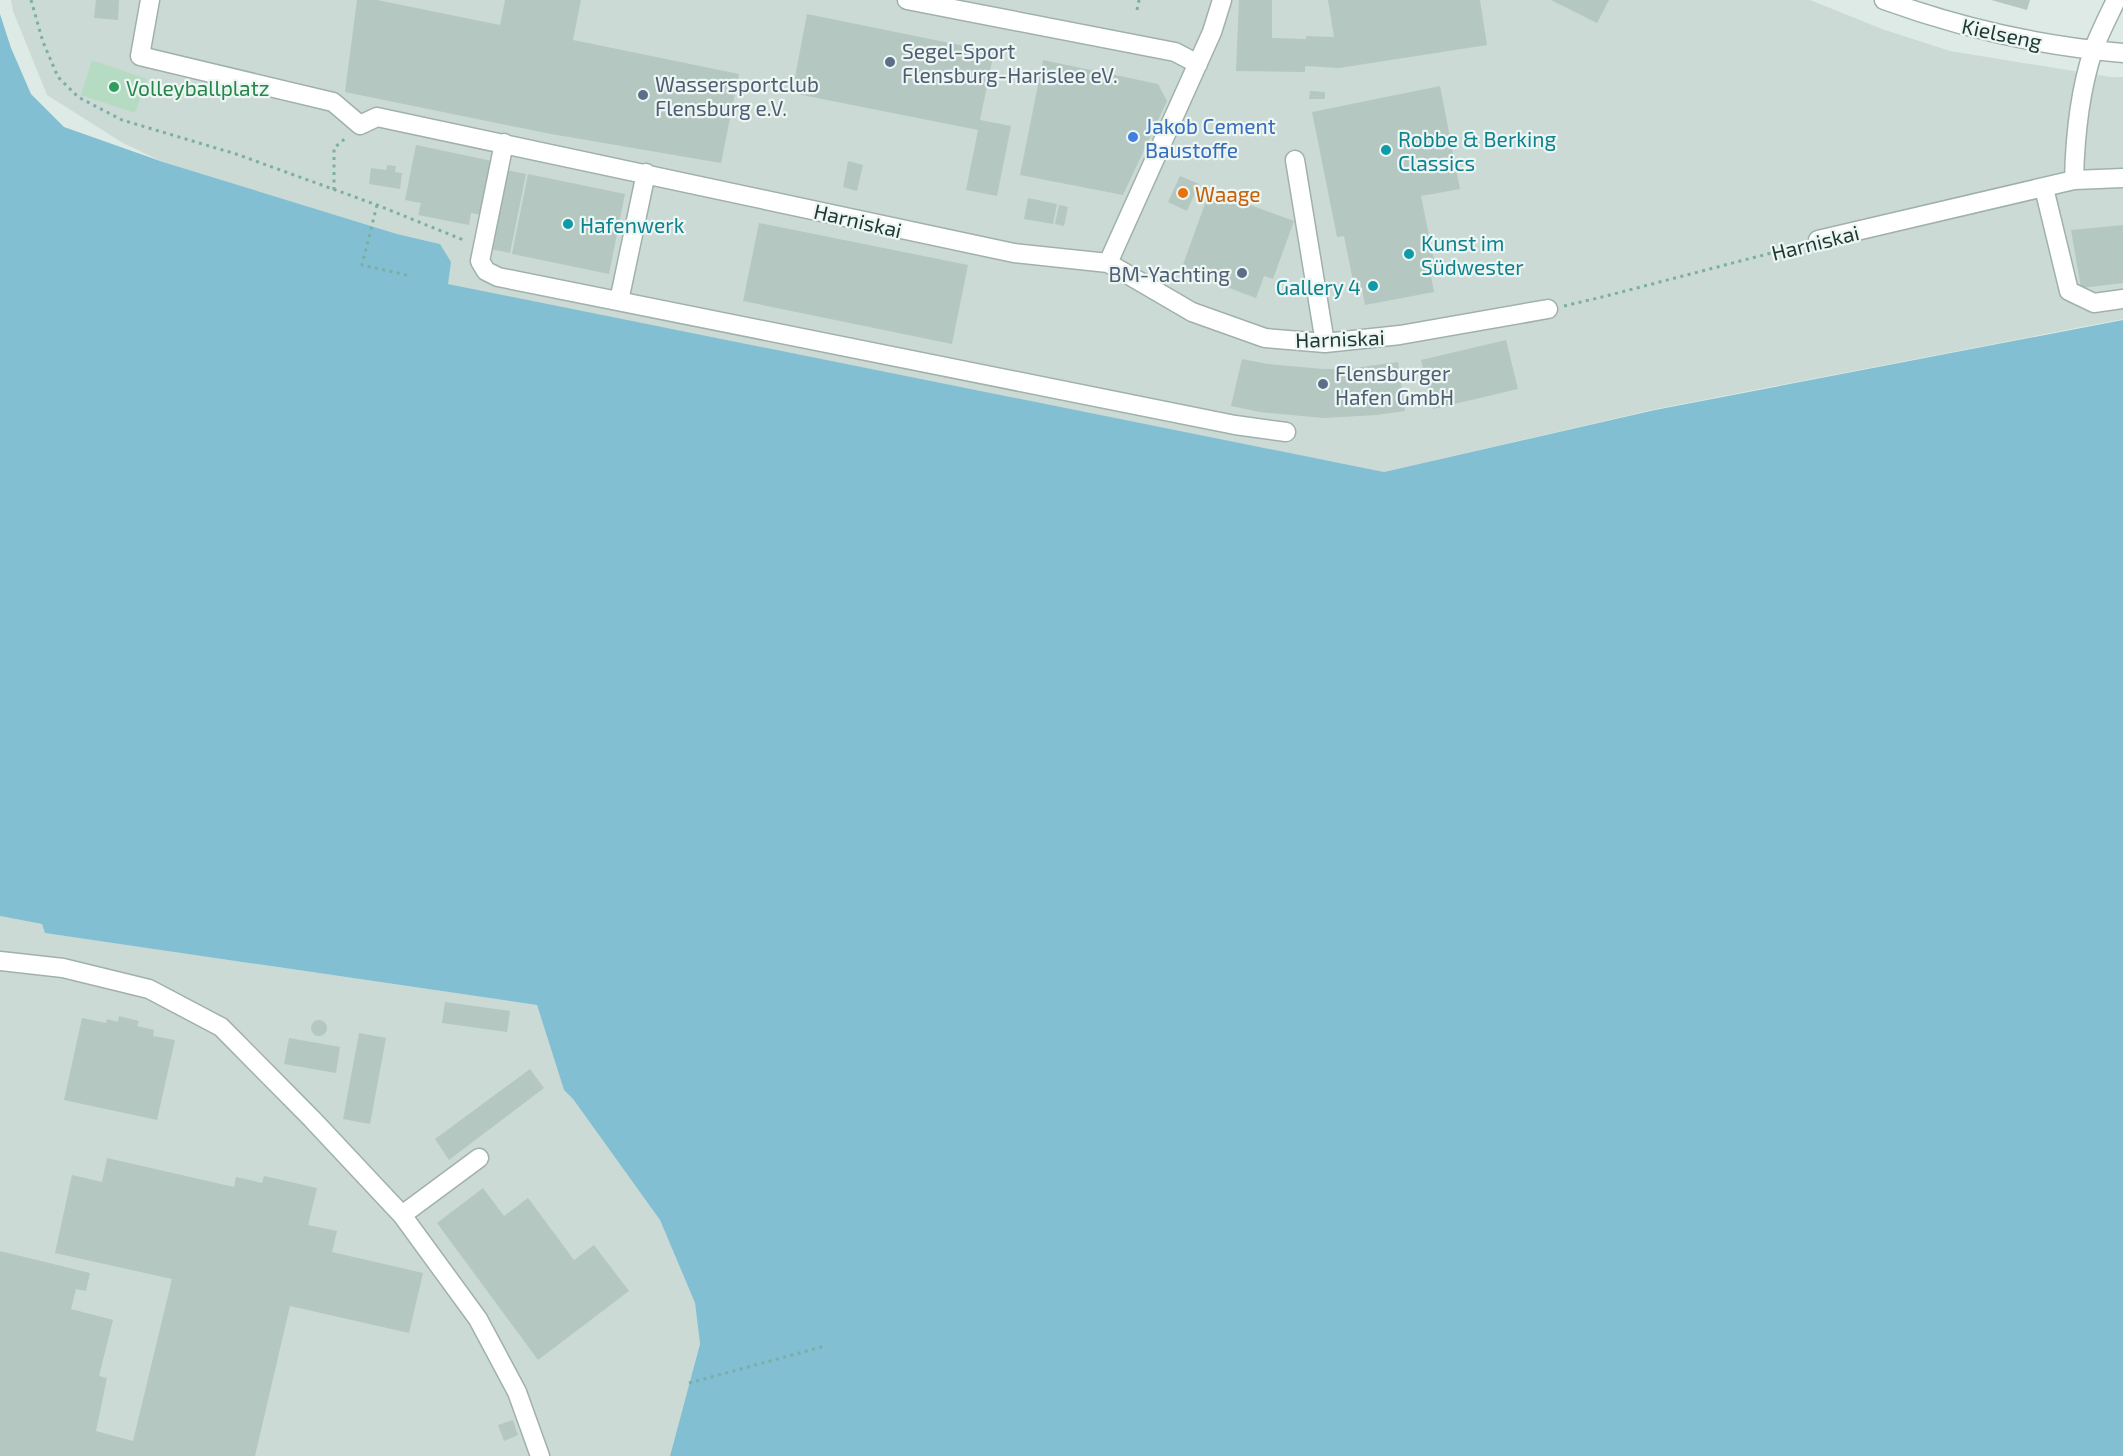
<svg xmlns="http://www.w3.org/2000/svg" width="2123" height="1456" viewBox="0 0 2123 1456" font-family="'Exo 2',sans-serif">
<rect width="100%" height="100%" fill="#ddeae5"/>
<path fill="#cbdad4" d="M11,0h1799l72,29 68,22 160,26h13v242l-467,90 -272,63 -937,-188 -7,-40 -43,-10 -234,-72 -40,-19 -76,-48 -34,-84z
M0,916l42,8 4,9 491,72 27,85 9,9 87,121 35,83 5,41 -30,112h-670z"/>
<path fill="#b5dcc3" d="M92,60l55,19 -12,34 -54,-18z"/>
<path fill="#82bfd2" d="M0,14l11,34 20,46 33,33 99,35 234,72 43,10 11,18 -3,22 936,188 271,-62 468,-90v1136h-1453l30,-112 -5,-41 -35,-83 -87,-121 -9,-9 -27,-85 -492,-72 -3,-9 -42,-8z"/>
<path fill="#b5c7c1" d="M96,0h23l-1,20 -24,-2z
M357,0h20l123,25 5,-25h76l-8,40 166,34 -18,89 -170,-29 -206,-42z
M1239,0h33v38l34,1v-3l28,1 -6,-37h152l7,45 -148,23 -34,-2v6l-69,-1z
M1551,0h58l-12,23z
M1991,0h39l-3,10z
M807,14l187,38 -14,68 31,6 -14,70 -31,-6 12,-60 -186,-37z
M1043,60l115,24 9,17 -44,94 -103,-20z
M1440,86l20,103 -39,7 16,79 -6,1 3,16 -69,13 -3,-15 -7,1 -11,-55 -7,1 -25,-125z
M1310,91l15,1v7h-16z
M416,145l76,16 -11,54 -10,-2 -2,12 -51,-10 3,-12 -16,-3z
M848,161l15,4 -6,26 -14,-4z
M387,165l9,1 -1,6 7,1 -2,16 -31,-5 2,-16 15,2z
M507,170l19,4 -16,79 -20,-4z
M528,174l97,20 -16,80 -97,-20z
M1180,176l19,8 -12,27 -19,-9z
M1210,190l84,31 -21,58 -9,-3 -8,22 -75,-28z
M1028,198l29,6 -4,20 -29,-5z
M1059,205l9,2 -4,19 -9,-2z
M759,223l209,42 -16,79 -209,-43z
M2123,225v58l-42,5 -10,-58z
M1506,340l12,49 -85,20 -12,-49z
M1242,359l26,5 55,5h23l52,-7 7,49 -28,4 -54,3 -63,-6 -29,-6z
M445,1002l65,9 -3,21 -65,-9z
M119,1016l20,5 -2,5 17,4 -1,6 22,4 -18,80 -93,-20 18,-82 24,5 1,-4 11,3z
M311 1028a8 8 0 1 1 16 0a8 8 0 1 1-16 0Z
M359,1033l27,5 -16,86 -27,-5z
M289,1038l51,9 -4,26 -52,-9z
M530,1069l14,19 -95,72 -14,-21z
M107,1158l127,29 2,-10 26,6 2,-7 53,12 -9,37 29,6 -5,21 91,21 -14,60 -119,-27 -35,150h-255v-205l90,22 -4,18 -10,-2 -5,20 42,11 -14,56 8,2 -11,53 37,10 39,-162 -117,-26 17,-78 30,7z
M483,1188l21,28 24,-18 46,62 20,-15 35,46 -91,69 -101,-137z
M513,1420l5,15 -14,6 -6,-16z"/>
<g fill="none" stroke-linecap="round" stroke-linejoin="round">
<g stroke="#a0b1ac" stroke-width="21">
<path id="minor" d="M150,0l-10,56 193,46 27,23 17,-8 637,136 94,10 84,49 73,26 60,5 75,-8 148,-26
M907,0l268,52 23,12
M1884,0c77,28 157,46 239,53
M504,143l-24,118 6,10 12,6 737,148 51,7
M1295,160l30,183
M2074,180c1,-43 5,-87 19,-129 6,-17 15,-34 23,-51
M2044,188l25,103 25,12 29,-4
M1818,240l256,-60 49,-2
M1108,263l104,-231 10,-32
M619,301l27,-128
M0,961l63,7 86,21 72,38 91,92 90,96 76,104 39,73 23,64
M402,1215l77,-57"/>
</g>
<path stroke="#7cafa3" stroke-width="3" stroke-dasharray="3 4.5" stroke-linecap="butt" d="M31,0l12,42 15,35 20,20 44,23 114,34 141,51 89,36
M1137,10l2,-10
M334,190v-42l13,-11
M377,205l-15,60 49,11
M1564,306l38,-9 200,-52
M689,1383l136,-37"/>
<use href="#minor" stroke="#fff" stroke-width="18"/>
</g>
<g fill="#5c6f8a" stroke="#edf6f3" stroke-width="2">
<circle cx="890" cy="62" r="6"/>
<circle cx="643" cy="95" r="6"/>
<circle cx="1242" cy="273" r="6"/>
<circle cx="1323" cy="384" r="6"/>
</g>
<circle fill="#2e9e5b" stroke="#edf6f3" stroke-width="2" cx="114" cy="87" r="6"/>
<circle fill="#3f7fe0" stroke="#edf6f3" stroke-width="2" cx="1133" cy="137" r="6"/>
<g fill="#0f9aa8" stroke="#edf6f3" stroke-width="2">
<circle cx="1386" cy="150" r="6"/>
<circle cx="568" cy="224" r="6"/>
<circle cx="1409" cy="254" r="6"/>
<circle cx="1373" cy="286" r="6"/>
</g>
<circle fill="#e8710a" stroke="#edf6f3" stroke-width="2" cx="1183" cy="193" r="6"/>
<g text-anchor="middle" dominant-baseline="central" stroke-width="4.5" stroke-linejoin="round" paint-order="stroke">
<g font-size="21" fill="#1e3934" stroke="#edf6f3">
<text transform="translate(2002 33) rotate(12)">Kielseng</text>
<text transform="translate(858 220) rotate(13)">Harniskai</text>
<text transform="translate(1815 242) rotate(-14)">Harniskai</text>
<text transform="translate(1340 338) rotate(-2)">Harniskai</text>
</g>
<g font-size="21" fill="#4e5e75" stroke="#edf6f3" text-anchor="start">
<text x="902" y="50">Segel-Sport<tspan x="902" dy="24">Flensburg-Harislee eV.</tspan></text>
<text x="655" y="83">Wassersportclub<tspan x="655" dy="24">Flensburg e.V.</tspan></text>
<text x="1230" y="273" text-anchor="end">BM-Yachting</text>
<text x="1335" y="372">Flensburger<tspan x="1335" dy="24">Hafen GmbH</tspan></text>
</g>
<g font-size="21" fill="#27864d" stroke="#edf6f3" text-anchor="start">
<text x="126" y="87">Volleyballplatz</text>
</g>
<g font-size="21" fill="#366cbe" stroke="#edf6f3" text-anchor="start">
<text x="1145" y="125">Jakob Cement<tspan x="1145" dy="24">Baustoffe</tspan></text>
</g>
<g font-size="21" fill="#0d838f" stroke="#edf6f3" text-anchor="start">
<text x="1398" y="138">Robbe &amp; Berking<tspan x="1398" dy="24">Classics</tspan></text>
<text x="580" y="224">Hafenwerk</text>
<text x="1421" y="242">Kunst im<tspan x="1421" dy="24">Südwester</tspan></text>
<text x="1361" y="286" text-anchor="end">Gallery 4</text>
</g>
<g font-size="21" fill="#c56008" stroke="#edf6f3" text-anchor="start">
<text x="1195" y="193">Waage</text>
</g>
</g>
</svg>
